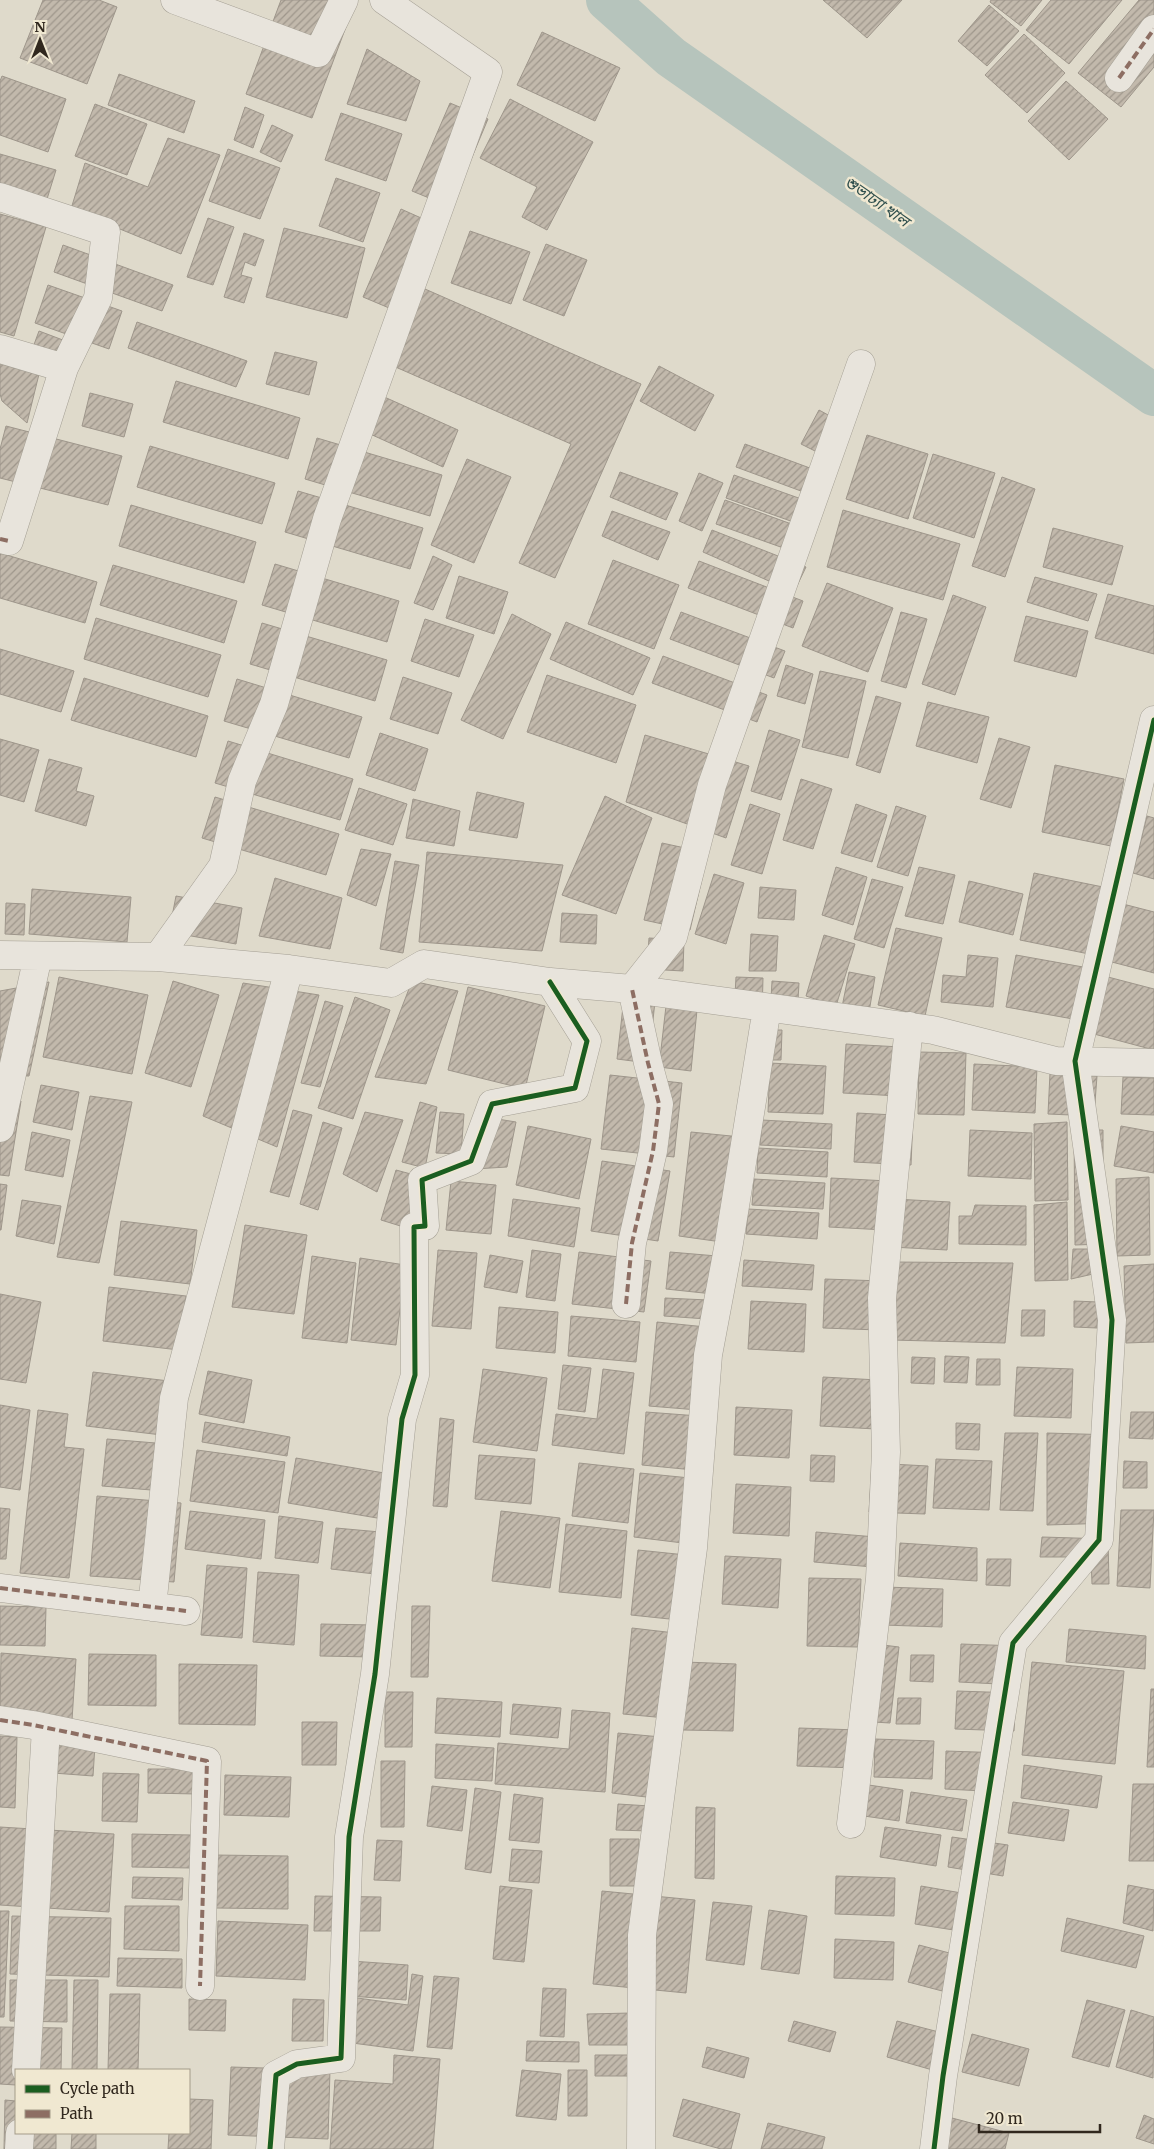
<svg xmlns="http://www.w3.org/2000/svg" width="1154" height="2149" viewBox="0 0 1154 2149" font-family="Merriweather,'Noto Sans Bengali',serif">
<defs>
<pattern id="building-hatch" width="6" height="6" patternUnits="userSpaceOnUse" patternTransform="scale(1.25)"><rect width="6" height="6" fill="#c2b9ac"/><path d="M-1 1l2-2M0 6l6-6M5 7l2-2" fill="none" stroke="#9e968b"/></pattern>
</defs>
<rect width="100%" height="100%" fill="#dfdacb"/>
<g fill="none" stroke-linecap="round" stroke-linejoin="round">
<path stroke="#b6c4bc" stroke-width="42" d="M607,0l64,57 483,338"/>
</g>
<path fill="url(#building-hatch)" stroke="#9e968b" d="M43,0h56l18,7 -30,77 -67,-26z
M281,0h75l-44,118 -66,-24z
M823,0h79l-35,38z
M991,0h51l-21,26 -31,-24z
M1051,0h71l-53,64 -43,-34z
M1139,0h15v67l-33,40 -43,-34z
M989,5l30,26 -32,35 -29,-25z
M542,32l78,36 -25,53 -78,-36z
M1024,34l41,39 -38,40 -42,-38z
M367,49l53,32 -14,40 -59,-17z
M119,74l76,27 -11,32 -76,-28z
M2,76l64,23 -18,53 -48,-17v-54z
M1066,81l42,38 -39,41 -41,-39z
M510,99l83,43 -46,88 -25,-13 15,-30 -57,-29z
M450,103l38,16 -37,88 -39,-16z
M95,104l52,20 -20,51 -52,-19z
M245,107l19,8 -11,33 -19,-8z
M341,113l61,21 -16,47 -61,-21z
M272,125l21,10 -12,27 -21,-10z
M168,138l52,17 -39,99 -110,-45 14,-46 63,24z
M228,149l52,19 -20,51 -51,-18z
M0,154l56,16 -9,29 -47,-14z
M336,178l44,15 -17,49 -44,-16z
M401,209l38,17 -38,87 -38,-16z
M0,214l46,13 -32,109 -14,-4z
M208,218l26,9 -21,58 -26,-8z
M284,228l81,20 -18,70 -81,-21z
M470,231l60,21 -19,52 -60,-21z
M244,233l20,7 -9,26 -10,-4 -4,13 11,3 -8,25 -20,-6z
M546,244l41,16 -23,56 -41,-16z
M63,245l110,40 -11,26 -108,-39z
M48,285l74,26 -13,38 -74,-26z
M425,289l216,95 -86,194 -36,-15 52,-119 -180,-79z
M137,322l110,39 -11,26 -108,-39z
M39,331l45,17 -7,19 -45,-17z
M275,352l42,10 -8,33 -43,-11z
M0,356l41,10 -14,57 -25,-22 -2,-7z
M659,366l55,29 -19,36 -55,-30z
M176,381l124,37 -12,41 -125,-37z
M362,387l96,43 -15,37 -95,-43z
M90,393l43,11 -9,33 -42,-11z
M819,410l22,12 -18,33 -22,-11z
M6,426l116,30 -14,49 -108,-27v-29z
M867,435l61,19 -20,65 -62,-20z
M317,438l125,37 -12,41 -125,-37z
M745,444l73,27 -9,23 -73,-27z
M150,446l125,37 -13,41 -125,-37z
M933,454l62,19 -21,65 -61,-20z
M467,459l44,18 -37,86 -43,-18z
M620,472l58,21 -12,27 -56,-23z
M699,473l24,10 -21,48 -23,-10z
M734,475l73,26 -8,23 -73,-26z
M1002,477l33,12 -30,88 -33,-11z
M298,491l125,37 -13,41 -125,-37z
M725,500l72,26 -8,24 -73,-26z
M131,505l125,37 -12,41 -125,-37z
M843,510l117,34 -17,56 -116,-33z
M612,511l58,21 -12,28 -56,-24z
M1053,528l70,18 -11,39 -69,-18z
M712,530l94,37 -12,25 -91,-40z
M0,553l97,29 -12,41 -85,-25z
M433,556l19,9 -19,45 -19,-7z
M613,560l66,25 -25,64 -66,-25z
M699,561l104,40 -10,27 -105,-40z
M275,564l124,37 -12,41 -125,-37z
M113,565l124,36 -13,42 -124,-38z
M459,576l49,16 -14,42 -48,-16z
M1035,577l62,17 -9,27 -61,-19z
M827,583l66,25 -25,64 -66,-26z
M1108,594l46,12v48l-59,-16z
M953,595l33,12 -31,88 -33,-11z
M681,612l104,39 -11,27 -104,-39z
M901,612l26,7 -21,69 -25,-7z
M512,614l39,20 -48,105 -42,-19z
M1026,616l62,15 -12,46 -62,-16z
M96,618l125,37 -13,42 -124,-38z
M425,619l49,16 -15,42 -48,-16z
M566,622l84,36 -17,37 -83,-36z
M262,623l125,37 -12,41 -125,-37z
M0,649l74,22 -13,41 -61,-18z
M663,656l104,39 -10,27 -105,-39z
M786,665l27,9 -8,30 -28,-8z
M820,671l46,10 -18,77 -46,-11z
M547,675l89,30 -20,58 -89,-31z
M403,677l49,16 -14,41 -48,-15z
M84,678l124,38 -12,41 -125,-37z
M237,679l125,38 -13,41 -125,-37z
M876,696l25,7 -21,70 -24,-8z
M928,702l61,15 -12,46 -61,-17z
M769,730l31,10 -19,60 -30,-9z
M380,733l48,16 -13,42 -49,-16z
M645,735l104,31 -23,72 -100,-36z
M999,738l31,9 -19,61 -31,-9z
M0,739l39,11 -15,52 -24,-7z
M228,741l125,38 -13,41 -125,-37z
M49,759l33,9 -6,23 18,5 -8,30 -51,-15z
M1055,765l69,14 -13,67 -69,-14z
M801,779l31,10 -19,60 -30,-9z
M359,788l48,16 -14,41 -48,-15z
M477,792l47,11 -7,35 -48,-8z
M605,796l47,22 -36,96 -54,-19z
M215,797l124,37 -13,41 -124,-37z
M413,799l47,12 -6,35 -48,-8z
M750,804l30,10 -18,60 -31,-9z
M856,804l31,11 -15,47 -31,-9z
M896,806l30,10 -18,60 -31,-9z
M1147,816l7,2v61l-21,-6z
M662,843l46,10 -18,77 -46,-10z
M361,849l30,5 -15,52 -29,-11z
M427,852l136,13 -21,86 -123,-9z
M395,861l24,4 -16,88 -23,-4z
M836,867l31,10 -14,48 -31,-10z
M919,867l36,8 -12,49 -38,-8z
M1034,873l69,14 -14,67 -69,-14z
M714,874l30,9 -18,61 -31,-10z
M275,878l67,20 -12,51 -71,-13z
M872,879l31,8 -19,61 -30,-9z
M969,881l54,13 -10,41 -54,-13z
M760,887l36,3 -2,30 -36,-2z
M32,889l99,8 -4,45 -98,-8z
M176,896l66,12 -6,36 -67,-12z
M6,903l19,1 -1,31 -19,-1z
M1123,904l31,8v61l-46,-12z
M562,913l35,2 -1,29 -36,-2z
M896,928l46,10 -17,78 -47,-11z
M751,934l27,2 -2,35h-27z
M824,935l31,9 -19,62 -30,-10z
M649,938l35,2 -1,31 -36,-2z
M968,955l30,3 -5,49 -52,-5 2,-27 23,2z
M1016,955l67,12 -10,52 -67,-12z
M849,972l26,5 -6,35 -27,-5z
M59,977l89,18 -16,79 -89,-17z
M736,977l27,1 -1,36 -28,-1z
M1108,977l46,12v61l-60,-16z
M173,981l46,14 -28,92 -46,-14z
M412,981l46,10 -32,93 -51,-7z
M772,981l27,2 -2,35h-27z
M49,982l-20,94 -29,-1v-84z
M243,983l76,12 -42,152 -74,-31z
M468,987l77,19 -20,83 -77,-19z
M355,997l35,13 -37,109 -35,-11z
M624,998l31,4 -7,61 -31,-4z
M325,1001l18,5 -23,81 -19,-4z
M666,1006l31,4 -6,61 -32,-4z
M762,1030h20l-1,30h-19z
M846,1044l55,3 -2,49 -56,-3z
M919,1052l47,1 -2,62 -46,-1z
M770,1063l56,3 -3,48 -55,-2z
M974,1064l63,3 -2,46 -63,-3z
M1050,1073l47,3 -3,40 -46,-2z
M610,1075l72,8 -8,74 -73,-8z
M1123,1077l31,1v37l-33,-1z
M41,1085l38,7 -7,38 -39,-8z
M90,1096l42,6 -33,161 -42,-6z
M0,1098l21,3 -12,75 -9,-1z
M420,1102l17,5 -12,61 -23,-6z
M293,1110l19,5 -23,82 -19,-5z
M365,1112l38,8 -26,72 -34,-18z
M440,1112l24,2 -3,40 -25,-1z
M857,1113l56,3 -2,49 -57,-3z
M491,1118l25,4 -9,45 -33,2z
M762,1120l70,4 -1,25 -71,-4z
M323,1122l19,6 -24,82 -18,-6z
M1067,1122l1,78 -33,1 -1,-77z
M528,1126l63,13 -12,60 -63,-14z
M1121,1126l33,6v41l-40,-7z
M970,1130l62,3 -1,46 -63,-3z
M1074,1130h29v114l-28,1z
M32,1132l38,8 -7,37 -38,-7z
M691,1132l50,5 -12,106 -50,-7z
M758,1148l70,4 -1,25 -70,-4z
M602,1161l68,10 -12,70 -67,-10z
M396,1170l26,7 -15,51 -26,-8z
M1149,1177l1,78 -33,1 -1,-77z
M831,1178l57,3 -3,49 -56,-3z
M754,1179l71,4 -2,26 -71,-4z
M451,1181l45,4 -5,49 -45,-4z
M0,1184l7,1 -6,45h-1z
M513,1199l67,9 -6,39 -66,-11z
M894,1199l56,3 -3,48 -56,-3z
M22,1200l39,6 -7,38 -38,-8z
M1067,1202l1,78 -33,1 -1,-76z
M975,1205l51,1v39l-67,-1v-28h13z
M748,1209l71,4 -2,26 -71,-5z
M121,1221l76,9 -7,54 -76,-9z
M245,1225l62,10 -13,79 -62,-7z
M1073,1249h32l-3,23 -31,7z
M438,1250l39,3 -6,76 -39,-3z
M532,1250l29,4 -6,47 -29,-4z
M579,1252l72,9 -7,51 -72,-8z
M670,1252l47,4 -4,38 -47,-5z
M490,1255l33,6 -6,32 -33,-6z
M312,1256l44,7 -9,80 -45,-5z
M360,1258l45,7 -9,80 -45,-5z
M744,1260l70,5 -2,25 -70,-4z
M895,1262l118,1 -8,80 -113,-3z
M1154,1264v78l-28,1 -2,-77z
M825,1279l57,2 -3,49 -56,-2z
M109,1287l77,9 -7,54 -76,-9z
M0,1294l41,8 -15,81 -26,-4z
M665,1298l43,2 -1,19 -43,-3z
M751,1301l55,3 -2,48 -56,-3z
M1074,1301l24,1 -1,26 -23,-1z
M499,1307l59,5 -3,41 -59,-5z
M1022,1310h23l-1,26h-23z
M571,1316l69,6 -4,40 -68,-6z
M657,1322l49,5 -8,83 -49,-4z
M945,1356l24,1 -2,26 -23,-1z
M912,1357l23,1 -1,26 -23,-1z
M977,1359h23v26h-24z
M563,1365l28,3 -6,44 -27,-3z
M1017,1367l56,2 -2,49 -57,-2z
M483,1369l64,9 -10,73 -64,-9z
M603,1369l31,4 -10,81 -72,-9 4,-31 41,5z
M208,1371l44,9 -8,43 -45,-9z
M93,1372l76,9 -7,54 -76,-9z
M823,1377l55,3 -2,49 -56,-3z
M0,1405l30,5 -10,80 -20,-3z
M736,1407l56,3 -3,48 -55,-3z
M38,1410l30,4 -4,33 20,2 -15,129 -49,-5z
M646,1412l53,4 -5,54 -52,-5z
M1131,1412h23l-1,27 -24,-1z
M440,1418l14,2 -7,87 -14,-1z
M205,1422l85,15 -3,19 -85,-14z
M956,1423l24,1 -1,26 -23,-1z
M1005,1433h33l-5,78 -33,-1z
M1047,1433l68,2 -2,88 -66,2z
M107,1439l73,6 -4,47 -74,-6z
M197,1450l88,12 -7,51 -88,-12z
M479,1455l56,4 -4,45 -56,-5z
M811,1455l24,1 -1,26 -24,-1z
M296,1458l94,16 -7,45 -95,-16z
M936,1459l56,2 -3,49 -56,-2z
M1124,1461l23,1v26h-24z
M579,1463l55,6 -6,54 -56,-7z
M872,1463l56,3 -3,48 -56,-2z
M640,1473l50,5 -7,65 -49,-6z
M736,1484l55,3 -2,49 -56,-3z
M97,1496l84,7 -7,79 -84,-6z
M0,1508l10,1 -4,50h-6z
M1121,1510h33l-4,78 -33,-2z
M190,1511l75,9 -4,39 -76,-10z
M501,1511l59,7 -10,70 -58,-7z
M279,1516l44,6 -5,41 -43,-5z
M566,1524l61,7 -6,67 -62,-6z
M336,1528l44,4 -5,42 -44,-5z
M816,1532l60,5 -3,30 -59,-5z
M1042,1537l66,2 1,45h-17l-1,-27h-51z
M900,1543l77,5v33l-79,-5z
M638,1550l48,5 -7,65 -48,-5z
M725,1556l56,3 -3,49 -56,-4z
M987,1559h24l-1,27 -24,-1z
M207,1565l40,3 -5,70 -41,-3z
M258,1572l41,3 -5,70 -41,-3z
M809,1578l52,1 -3,68 -51,-1z
M885,1587l58,2 -1,38 -59,-2z
M0,1606l46,1 -1,39 -45,-1z
M412,1606h18l-2,71h-17z
M321,1624l52,1v32l-53,-1z
M632,1628l43,5 -9,85 -43,-4z
M1069,1629l77,7 -1,33 -79,-7z
M867,1643l32,4 -9,76 -33,-2z
M961,1644l58,2 -1,39 -59,-3z
M1,1653l75,6 -4,61 -72,-5z
M89,1654l67,1v51l-68,-1z
M911,1655h23l-1,27 -23,-1z
M685,1662l51,2 -3,67 -50,-1z
M1032,1662l92,9 -9,93 -93,-9z
M179,1664l78,1 -2,60 -76,-1z
M1151,1689h3v78h-7z
M957,1691l59,2 -2,38 -59,-2z
M385,1692h28l-1,55h-27z
M437,1698l65,4 -2,35 -65,-4z
M898,1698h23l-1,26h-24z
M513,1704l48,4 -3,30 -48,-4z
M572,1710l38,3 -5,79 -110,-8 3,-41 71,6z
M302,1722h35l-1,43h-34z
M799,1728l59,2 -2,38 -59,-2z
M618,1733l43,4 -6,61 -43,-5z
M0,1736l17,1 -2,71 -15,-1z
M875,1739l59,2 -2,38 -58,-2z
M54,1741l41,4 -2,31 -40,-3z
M436,1744l58,4 -2,33 -57,-3z
M946,1751l59,2 -2,39 -58,-3z
M381,1761h24l-1,66h-23z
M1024,1765l78,11 -5,32 -76,-10z
M148,1769h49v25l-49,-1z
M103,1773l36,1 -2,48 -35,-1z
M225,1775l66,2 -2,40 -65,-2z
M848,1782l55,8 -4,31 -56,-8z
M1133,1784h21v77h-25z
M432,1786l35,4 -5,41 -35,-5z
M475,1788l26,4 -10,81 -26,-4z
M911,1792l56,8 -5,31 -56,-8z
M514,1794l29,4 -4,45 -30,-3z
M1013,1802l56,8 -5,31 -56,-8z
M618,1804l32,2 -1,25 -33,-1z
M696,1807l19,1 -1,71 -19,-1z
M0,1827l114,7 -5,78 -109,-7z
M885,1827l56,8 -5,31 -56,-9z
M132,1834l60,1 -1,33 -59,-1z
M952,1837l56,8 -5,31 -55,-9z
M610,1839h29v47h-29z
M377,1840l25,1 -2,40 -26,-1z
M512,1849l30,2 -3,32 -30,-2z
M215,1855l73,1v53l-73,-1z
M836,1876l59,2 -1,38 -59,-2z
M133,1877l50,1 -1,22 -50,-2z
M1128,1885l26,5 -1,41 -30,-8z
M500,1886l32,4 -8,72 -31,-3z
M921,1886l58,10 -6,37 -58,-9z
M602,1891l93,9 -9,93 -93,-9z
M315,1896l66,1 -1,34h-66z
M713,1902l39,4 -8,59 -38,-5z
M125,1906h54v45l-55,-2z
M769,1910l38,6 -8,58 -38,-5z
M0,1911h9l-5,106h-4z
M12,1916l99,2 -2,59 -99,-3z
M1067,1918l77,18 -8,32 -75,-17z
M218,1921l90,4 -3,55 -89,-4z
M835,1939l59,3 -1,38 -59,-2z
M919,1945l57,15 -11,37 -57,-15z
M118,1958l64,1v29l-65,-2z
M351,1961l57,4 -2,35 -57,-4z
M412,1974l11,2 -10,75 -76,-10 6,-45 65,9z
M434,1976l25,2 -7,71 -25,-2z
M10,1980h57v42l-57,-1z
M74,1980h24l-1,90h-25z
M543,1988l23,1 -2,48 -24,-1z
M110,1994h30l-2,76h-30z
M189,1999l37,1 -1,31 -36,-1z
M293,1999l31,1 -1,41h-31z
M1087,2000l38,10 -16,57 -37,-10z
M1131,2010l23,7 -1,61 -37,-11z
M631,2013v32h-42l-2,-31z
M794,2021l42,11 -6,20 -42,-11z
M897,2021l57,15 -11,37 -56,-16z
M0,2027l62,1 -1,42h-45v15l-16,-1z
M972,2034l57,15 -10,37 -57,-14z
M527,2041l52,1v20l-53,-1z
M707,2047l42,11 -5,20 -42,-11z
M394,2055l46,4 -7,90h-103l5,-69 58,4z
M595,2055h33v21h-33z
M231,2067l99,3 -2,69 -100,-4z
M522,2070l39,4 -5,46 -40,-4z
M568,2070h19v46h-19z
M189,2099l24,1 -2,49h-43l1,-16h20z
M683,2099l57,15 -9,35h-10l-48,-13z
M5,2100l11,1v32h40v16h-52z
M1144,2115l10,4v25l-18,-6z
M952,2118l57,15 -4,16h-61z
M768,2123l57,14 -3,12h-61z
M72,2133h24v16h-25z"/>
<g fill="none" stroke-linecap="round" stroke-linejoin="round">
<g stroke="#a49f94" stroke-width="29">
<path id="minor" d="M175,0l143,53 26,-53
M1119,78l35,-49
M0,197l106,35 -8,66 -34,70 -55,173 -9,-2
M0,349l64,19
M0,955l158,2 131,12 102,14 33,-19 126,18 82,7 301,41 123,31 98,2
M158,957l65,-91 19,-85 32,-77 53,-185 161,-447 -104,-72
M0,1128l38,-172
M626,1304l6,-61 21,-92 6,-47 -11,-41 -16,-74 41,-52 39,-152 149,-421
M0,1588l186,23
M152,1607l22,-209 115,-429
M0,1720l33,5 174,36 -7,225
M851,1824l29,-245 6,-127 -4,-154 27,-272
M26,2070l20,-342
M19,2149l1,-16
M270,2149l6,-74 21,-11 44,-6 8,-221 26,-163 27,-255 13,-44 -1,-148 11,-1 -3,-46 49,-19 21,-57 83,-16 12,-47 -37,-59
M641,2149l1,-214 51,-387 15,-193 21,-112 38,-235
M934,2149l9,-73 70,-433 86,-103 13,-220 -37,-259 79,-341"/>
</g>
<use href="#minor" stroke="#e8e4dc" stroke-width="28"/>
<path stroke="#8d6e63" stroke-width="4" stroke-dasharray="8 4" stroke-linecap="butt" d="M1119,78l35,-49
M0,539l9,2
M626,1304l6,-61 21,-92 6,-47 -11,-41 -16,-74
M0,1588l186,23
M0,1720l33,5 174,36 -7,225"/>
<g stroke="#f0e8d1" stroke-width="8">
<path id="cycleway" d="M270,2149l6,-74 21,-11 44,-6 8,-221 26,-163 27,-255 13,-44 -1,-148 11,-1 -3,-46 49,-19 21,-57 83,-16 12,-47 -37,-59
M934,2149l9,-73 70,-433 86,-103 13,-220 -37,-259 79,-341"/>
</g>
<use href="#cycleway" stroke="#1b5e20" stroke-width="5"/>
</g>
<g text-anchor="middle" dominant-baseline="central" stroke-width="5" stroke-linejoin="round" paint-order="stroke">
<g font-size="16" font-style="italic" fill="#2f4f4d" stroke="#f0e8d1">
<text transform="translate(877 201) rotate(35)">শুভাঢ্যা খাল</text>
</g>
</g>
<rect x="15" y="2069" width="175" height="65" fill="#f0e8d1" stroke="#a49b89"/>
<rect x="25" y="2085" width="25" height="8" fill="#1b5e20" stroke="#a49b89"/>
<text x="60" y="2094" font-size="15" fill="#31281e">Cycle path</text>
<rect x="25" y="2110" width="25" height="8" fill="#8d6e63" stroke="#a49b89"/>
<text x="60" y="2119" font-size="15" fill="#31281e">Path</text>
<g transform="translate(40 40)" stroke="#f0e8d1" stroke-width="4" paint-order="stroke">
<path d="M0-4L9 19L0 12L-9 19Z" fill="#31281e"/>
<text y="-8" font-size="14" font-weight="bold" text-anchor="middle" fill="#31281e">N</text>
</g>
<path d="M979 2124v8h121v-8" fill="none" stroke="#31281e" stroke-width="2.5"/>
<text x="986" y="2124" font-size="15" fill="#31281e" stroke="#f0e8d1" stroke-width="4" paint-order="stroke">20 m</text>
</svg>
